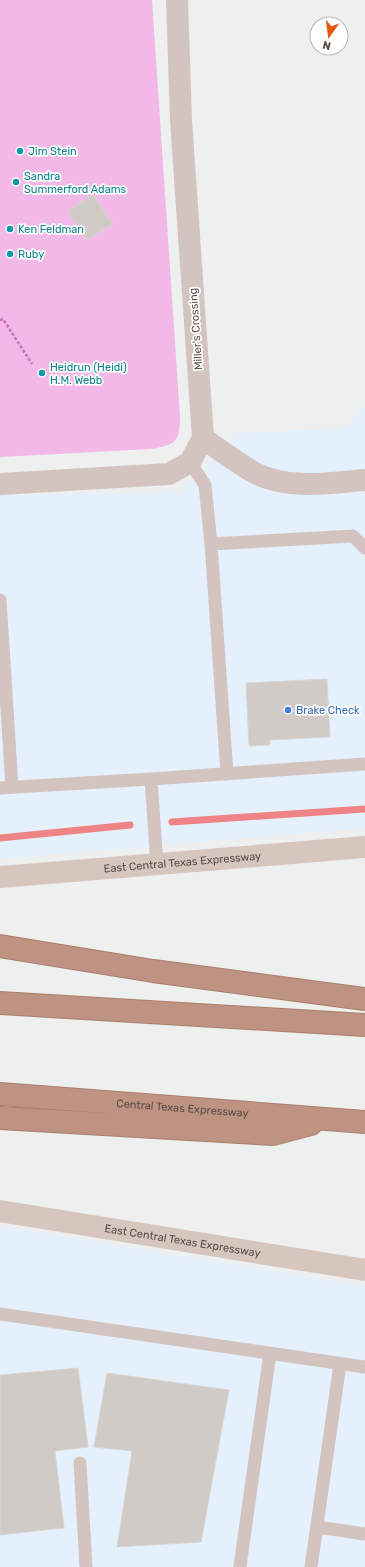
<svg xmlns="http://www.w3.org/2000/svg" width="365" height="1567" viewBox="0 0 365 1567" font-family="Rubik,sans-serif">
<rect width="100%" height="100%" fill="#edf0ef"/>
<path fill="#e4f1fd" d="M365,404v424l-365,31v-364l180,-3 61,-59 105,-5z
M0,1226l365,61v280h-365z"/>
<path fill="#f1b8e8" d="M0,0h152l28,417c0,26 -6,28 -29,32l-151,8z"/>
<g fill="none" stroke-linecap="round" stroke-linejoin="round">
<path stroke="#f08386" stroke-width="7" d="M172,822l193,-13
M0,838l130,-13"/>
</g>
<path fill="#d0cbc7" stroke="#d9d5d1" d="M93,194l20,30 -26,16 -19,-28z
M327,679l3,58 -60,3v5l-21,1 -3,-63z
M78,1368l10,79 -33,4 9,77 -64,7v-160z
M107,1373l122,17 -28,152 -84,5 15,-96 -38,-4z"/>
<g fill="none" stroke-linecap="round" stroke-linejoin="round">
<g stroke="#ab7f6d" stroke-width="24">
<g id="motorway">
<path d="M0,946l153,25 212,28"/>
<path d="M0,1003l365,22"/>
<path id="s3" d="M0,1094l365,28"/>
<path d="M0,1118l273,16 38,-10"/>
</g>
</g>
<path stroke="#d06fb6" stroke-width="2.5" stroke-dasharray="3 2" stroke-linecap="butt" d="M0,320l3,-1 29,45"/>
<path stroke="#d3c4c0" stroke-width="13" d="M190,462l15,23 6,59 16,230
M211,544l142,-8 12,12
M0,600l12,187
M0,788l151,-9
M157,865l-6,-86 214,-15
M0,1314l365,53
M80,1463l6,104
M317,1527l48,7
M240,1566l30,-213
M311,1567l29,-203"/>
<path stroke="#d3c4c0" stroke-width="22" d="M203,438c17,12 34,25 52,35 34,17 74,10 110,7
M0,484l169,-10 21,-12 13,-24 -22,-318 -4,-120"/>
<g stroke="#d7c6be" stroke-width="22">
<path id="s1" d="M0,877l365,-30"/>
<path id="s2" d="M0,1211l365,59"/>
</g>
<use href="#motorway" stroke="#bf9382" stroke-width="22"/>
</g>
<g fill="#0f9aa8" stroke="#fff" stroke-width="1.5">
<circle cx="20" cy="151" r="4"/>
<circle cx="16" cy="182" r="4"/>
<circle cx="10" cy="229" r="4"/>
<circle cx="10" cy="254" r="4"/>
<circle cx="42" cy="373" r="4"/>
</g>
<circle fill="#3f7fe0" stroke="#fff" stroke-width="1.5" cx="288" cy="710" r="4"/>
<g text-anchor="middle" dominant-baseline="central" stroke-width="3.5" stroke-linejoin="round" paint-order="stroke">
<g font-size="11" fill="#0d838f" stroke="#fff" text-anchor="start">
<text x="28" y="151">Jim Stein</text>
<text x="24" y="176">Sandra<tspan x="24" dy="13">Summerford Adams</tspan></text>
<text x="18" y="229">Ken Feldman</text>
<text x="18" y="254">Ruby</text>
<text x="50" y="367">Heidrun (Heidi)<tspan x="50" dy="13">H.M. Webb</tspan></text>
</g>
<g font-size="11" fill="#5b4a45" stroke="#fff">
<text transform="translate(196 329) rotate(-94)">Miller's Crossing</text>
<text stroke="none"><textPath href="#s1" startOffset="183">East Central Texas Expressway</textPath></text>
<text stroke="none"><textPath href="#s3" startOffset="183">Central Texas Expressway</textPath></text>
<text stroke="none"><textPath href="#s2" startOffset="185">East Central Texas Expressway</textPath></text>
</g>
<g font-size="11" fill="#366cbe" stroke="#fff" text-anchor="start">
<text x="296" y="710">Brake Check</text>
</g>
</g>
<g transform="translate(329 36) rotate(194)"><circle r="19" fill="#ffffff" stroke="#bdb7b5"/>
<path d="M0-3L7 15L0 10L-7 15Z" fill="#e75610"/>
<text y="-6" font-size="11" font-weight="bold" text-anchor="middle" fill="#5b4a45">N</text>
</g>
</svg>
